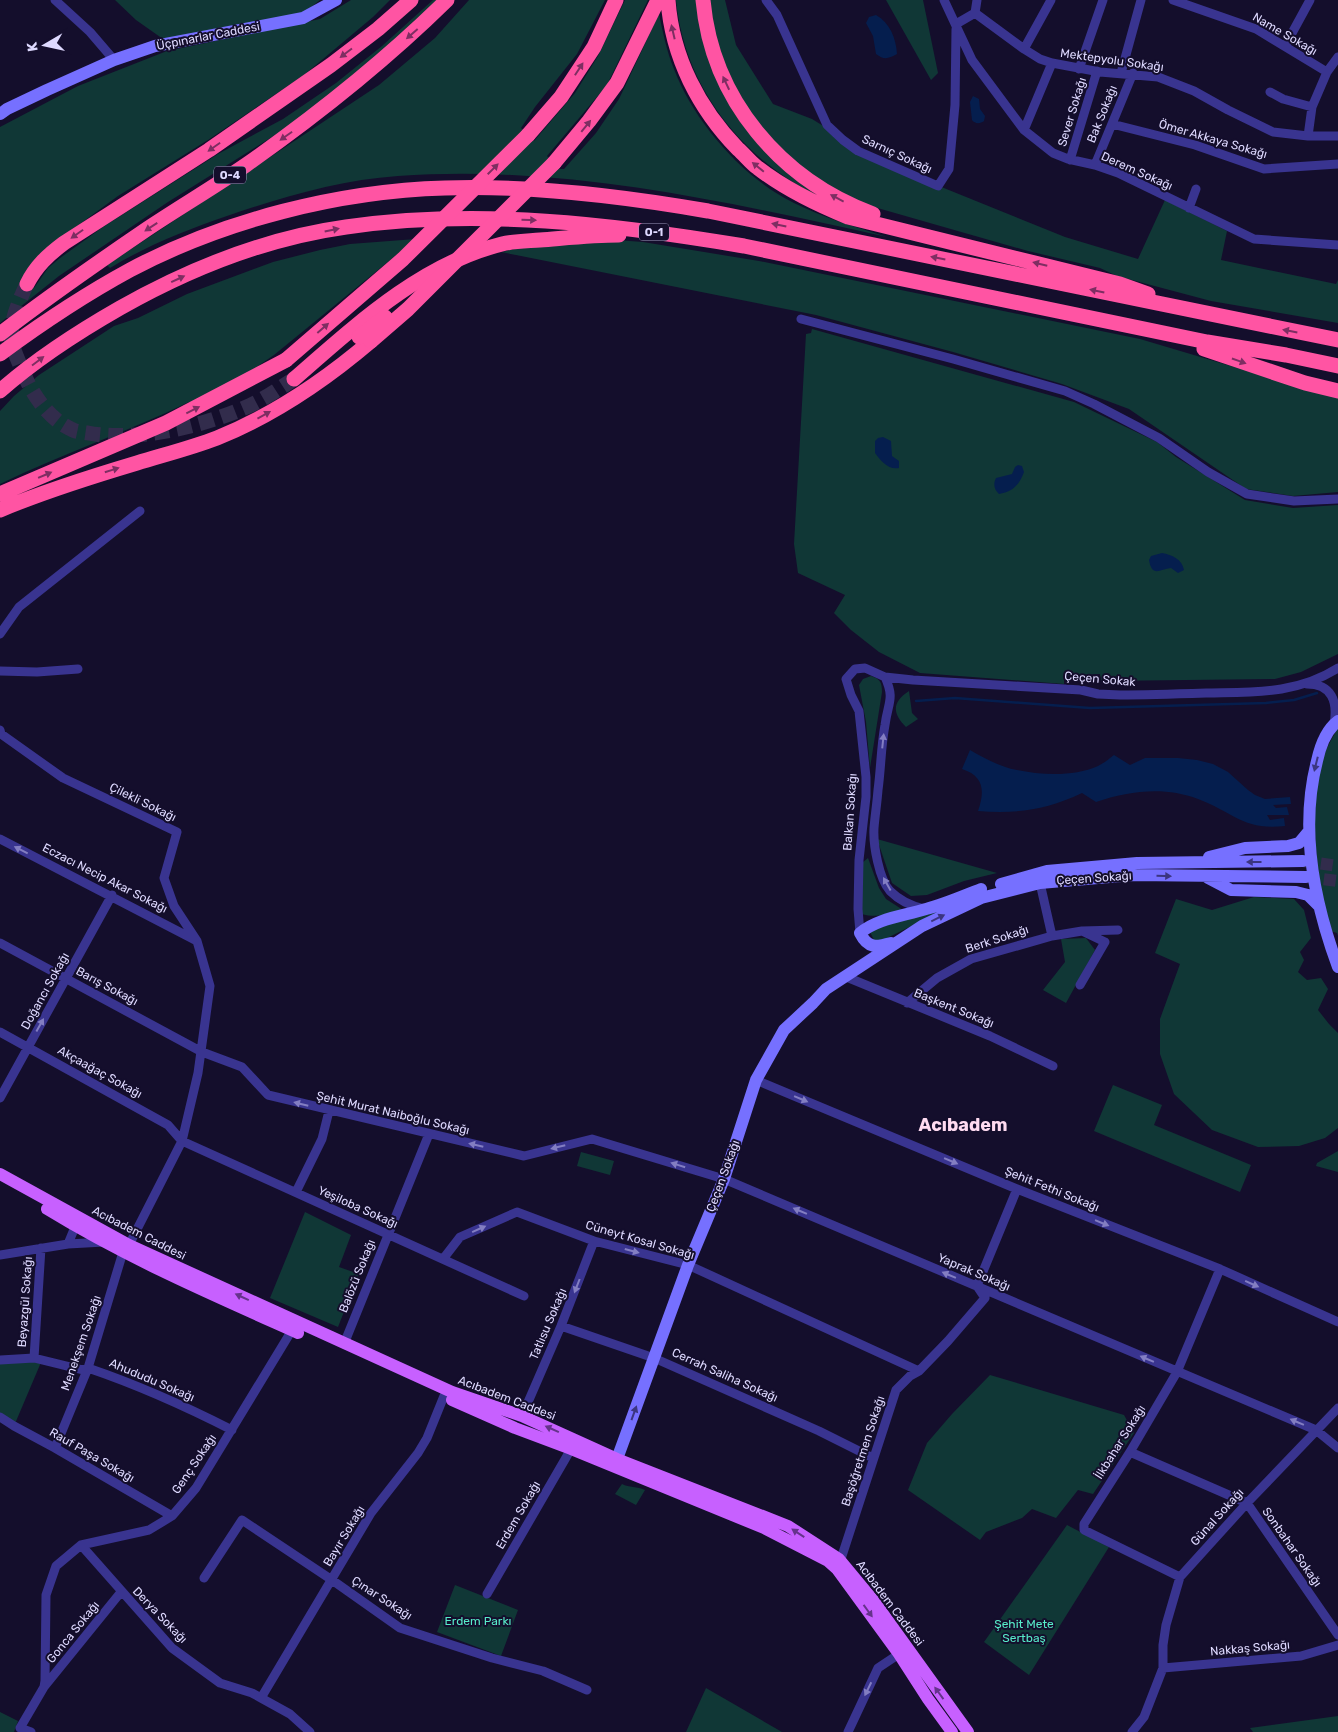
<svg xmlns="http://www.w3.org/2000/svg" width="1338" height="1732" viewBox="0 0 1338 1732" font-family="Rubik,sans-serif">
<rect width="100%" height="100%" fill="#140e2c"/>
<path fill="#103736" d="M115,0h205l-16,13 -141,26 -27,-19z
M351,0h39l-17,17 -69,58 -96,65 -90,56 -64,47 -32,38 12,7 14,-20 12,-10 43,-31 115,-73 65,-35 53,-36 46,-37 51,-46h6l-53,51 -98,76 -120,75 -109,74 -59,47v-196l78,-41 89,-35 153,-32z
M469,0h136l-28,54 -42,53 -14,21 13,13 41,-48 23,-37 27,-56h23l-41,85 -60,71 11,13h6l32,-36 23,-34 40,-85c4,19 8,38 15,55 20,53 69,109 120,134 30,15 62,24 93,34 -160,-35 -323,-73 -489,-61 -58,4 -116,21 -171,40 -41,14 -81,30 -117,52l-3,-3 272,-180 56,-47z
M676,0h23l5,36 73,127 16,15 25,18c-11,-6 -23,-12 -33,-19 -60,-41 -102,-103 -109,-177z
M707,0h18l11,45 37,59 39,15 65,40 57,25 131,53 73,22 27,-59 62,31 -6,29 115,24 2,-4v43l-127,-22 -94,-25 -17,-8 -72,-17 -154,-44 -28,-11 -32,-18 -38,-32 -32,-42 -26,-52z
M886,0h37l15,73 -7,7z
M416,239l-142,116 -26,18 -57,30 -2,-1c-62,30 -127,52 -189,82v-73l14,-15 25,-21 75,-49 24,-8 49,-24 86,-32 47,-12 30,-6z
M602,239l41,3 116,19 381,78 198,59v94l-45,4 -47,-7 -117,-80 -67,-25 -109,-32 -137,-37 -315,-63 29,-6z
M812,329l262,73 83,40 19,15 69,43 48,8 45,-3v149l-37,18 -26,7 -174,2 -1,-7 -36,2v8l-144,-11 -41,-21 -28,-22 -17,-17 11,-18 -47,-22 -4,-29 12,-210 5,-1z
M871,676c9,3 11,6 11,16l-12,76 -4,-46 -7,-37 4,-6z
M909,691l3,22 6,6 -12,8c-14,-14 -14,-25 3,-36z
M1338,728v208l-1,-3 -7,-2c-11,-47 -19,-94 -13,-142 1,-7 1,-15 3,-23 4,-14 11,-26 18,-38z
M877,839l120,34 -33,8 -37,14 -16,1 -19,-13z
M868,858l11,30 7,11 17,11c-14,5 -27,8 -42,4l1,-51z
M1254,897l40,2 10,11 7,28 -11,14 4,8 -6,12 9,8 14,-2 7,11 -10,21 11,14 9,9v95l-13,10 -26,8 -41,1 -46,-17 -38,-36 -14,-40v-35l20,-55 -25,-11 21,-54 36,11z
M960,902l-79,39 -7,-1 -5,-10z
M1086,938l9,12 -29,53 -23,-13 22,-28 -4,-23z
M1113,1085l49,20 -8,20 97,40 -11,27 -146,-61z
M1338,1151v21l-22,-6 1,-3z
M581,1152l33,9 -4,14 -33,-9z
M305,1212l46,23 -12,32 20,7 -21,53 -68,-29z
M0,1360h42l-28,66 -14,-9z
M990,1375l134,40 10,18 -41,61 -15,-4 -22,28 -24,-9 -10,9 -36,14 -6,8 -72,-50 19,-47 25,-29z
M622,1484c7,4 15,2 23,6l-9,15 -21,-11z
M1067,1525l42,22 -80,128 -45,-33z
M455,1585l63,25 -17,46 -64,-24z
M706,1688l76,44h-96z
M0,1712l18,9 -4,11h-14z
M1338,1716v16h-85l-3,-4z"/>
<path fill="#051e4e" d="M876,15c14,8 20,23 21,39 -9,5 -13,6 -21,0l-3,-18 -7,-13 3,-6z
M973,96l6,3 1,10 5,7 -1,5c-4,3 -9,3 -12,-1l-2,-18z
M883,437l8,4 1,15 7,5v7c-11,2 -18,-7 -24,-15v-12l3,-3z
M1018,465l4,1 2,6c-5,13 -11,20 -25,22 -5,-5 -6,-10 -3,-16l16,-4 3,-7z
M1162,553c10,2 20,6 22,17l-6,3 -7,-5c-11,1 -19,10 -22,-8l2,-4z
M970,750c14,8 30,17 47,20 24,5 57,7 81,-4 6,-3 11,-7 16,-11l16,10 15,-7h33l19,2 16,4 15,8 20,18 7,5 10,4 25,-2 1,7 -18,1 3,3 11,-1 2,8h-22l3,5 14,-2 1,8c-41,5 -52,-14 -87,-27 -34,-13 -69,-8 -102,3l-14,-9c-36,17 -65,21 -104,18 7,-20 6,-35 -16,-42z"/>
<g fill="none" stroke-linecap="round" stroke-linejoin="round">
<path stroke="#051e4e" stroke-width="2.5" d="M916,701l39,-3 135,10 176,-5 28,-3 23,-7"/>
<path stroke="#322c4c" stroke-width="12" stroke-dasharray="12 6" stroke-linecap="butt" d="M1303,861l35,5
M1306,877l32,4"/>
<path stroke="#322c4c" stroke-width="15" stroke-dasharray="15 8" stroke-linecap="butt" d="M27,284c-7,14 -17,39 -16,54 1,11 12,33 16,43 10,20 25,40 46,49 4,2 10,2 15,3 49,9 118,-7 163,-28 15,-7 29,-17 43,-26"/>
<path stroke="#393490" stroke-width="9" d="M55,0l35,32 24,28
M766,0l11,15 50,110 16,15 15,11 80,35 11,-17 6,-64 1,-76
M944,0l28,60 52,70 29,23 15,6 27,6 23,8 136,66 84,6
M1173,0l83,29 71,43
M975,13l49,36 16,10 12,4 48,9 58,5 36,14 34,19 45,22 35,4h30
M956,24l19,-11 2,-13
M1285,46l25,-46
M1024,49l27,-49
M1079,69l24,-69
M1121,73l20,-73
M1270,92l13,7 29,8
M1112,124l83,21 69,24 74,-5
M1024,130l28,-67
M1308,136l4,-29 15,-35 11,-15
M1070,160l27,-89
M1095,165l38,-92
M1189,208l7,-19
M801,319l152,40 112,32 29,13 65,34 49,34 39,22 47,7 44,-2
M0,634l19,-27 121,-96
M0,671l37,1 41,-3
M885,677c10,22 3,25 0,48 -4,21 -4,43 -7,65 -1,13 -3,26 -4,38 -1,17 5,51 16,63 9,9 21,15 34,18
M1307,684c25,0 31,18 27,40
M0,730l1,4 62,44 114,54 -13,46 10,28 23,35 13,45 -12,87 -16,68 -53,104 -6,7 -35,116 -33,80
M0,839l195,101
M860,933l-2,-24 1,-49 7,-63v-20l-7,-66 -8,-16 -5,-16 9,-10 10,-1 20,9 28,3 168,10 17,4 22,1c30,0 59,-1 89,-2 46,-1 88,1 129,-25
M1052,936l30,-5 36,-1
M0,943l202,109 40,15 26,28 256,61 68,-17 132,40 592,251 22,18
M844,976l146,60 63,30
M1080,985l25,-43 -23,-11
M907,1003l30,-25 34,-19 81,-23 -12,-53
M0,1032l168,93 14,16 342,155
M756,1080l261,109 203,80 118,53
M0,1098l112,-203
M296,1192l26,-53 7,-28
M68,1244l7,-17
M0,1255l68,-11 36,-2
M443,1259l17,-22 57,-25 77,29 94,24 231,106
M561,1326l93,32 165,73 54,27
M344,1344l85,-210
M34,1358l7,-110
M0,1360l34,-2 49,12 5,-2c50,17 97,38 144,62
M522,1416l39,-90 33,-85
M0,1417l14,9 41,22 117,68
M1130,1452l117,51 91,132
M81,1545l91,103 48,35 32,10 9,5 29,16 20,18
M839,1565l57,-175 14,-14 9,-5 29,-30 37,-43 -8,-12 40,-97
M1180,1577l-96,-47v-6l46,-72 47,-80 43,-103
M204,1578l38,-58 90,60 68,48 92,30 51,13 44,19
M487,1594l84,-145
M1163,1668l138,-12 37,-11
M44,1687l77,-95
M261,1698l110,-185 47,-60 9,-15 17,-42 8,-4
M31,1732l-11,-4 24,-41 1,-6 1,-86 10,-29 25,-21 68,-15 23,-14 24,-28 96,-158 3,-3
M848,1732l30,-64 21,-14
M1132,1732l12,-15 19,-49v-23l3,-20 14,-48 67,-74 91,-95"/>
<path stroke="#7670ff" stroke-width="12" d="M0,114l7,-5 40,-19 67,-30 41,-14 148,-28 33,-18
M1338,721c-12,9 -18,26 -21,40 -18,69 -3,141 21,206
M1209,857l36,-9 43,-2 11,-3 10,-12
M1208,878l23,12 65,2 12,3 11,11
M1001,884l46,-13 90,-8 166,-2
M860,933c18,-15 44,-17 66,-24 19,-5 37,-13 55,-20
M860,933c8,16 16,14 31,10
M617,1459l71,-194 36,-86 32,-99 28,-50 29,-27 13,-14 96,-63 59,-28 59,-15 93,-8 173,2"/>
<path stroke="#c760ff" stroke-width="12" d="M0,1174l129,71 323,147 70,24 95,43 171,67 51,33 34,41 95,132
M47,1209c80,49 166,86 251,124
M452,1400l63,28 56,21 193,79 64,33 9,8 62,85 29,45 24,33"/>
<path stroke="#ff54a3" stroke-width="15" d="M668,0c4,57 31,109 70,149 7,6 13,14 20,19 27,21 58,36 90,49l272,67 28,10
M703,0c9,100 78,180 170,214
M528,135l33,-38 33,-50 22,-47
M554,163l35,-42 28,-38 41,-83
M27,284c9,-18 21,-29 37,-41l145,-93 122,-85 47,-36 33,-29
M0,334c48,-37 97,-71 147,-105 33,-22 67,-42 99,-64 71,-50 139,-104 201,-165
M1204,349l101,34 33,8
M0,354c42,-31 84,-59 130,-84 94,-50 209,-79 315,-82 88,-3 177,8 263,23l630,129
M294,379c61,-53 127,-115 208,-135 12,-3 25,-3 38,-4 26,-2 53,-5 79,-5
M0,391c36,-32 78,-59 120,-83 69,-39 147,-70 226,-81 133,-19 267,-3 398,19l463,96 79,13 52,11
M0,494l166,-71 120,-63
M0,510c45,-19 90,-33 137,-47 26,-8 54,-15 80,-25 57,-23 107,-57 154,-97"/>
<path stroke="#ff54a3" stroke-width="15" d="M359,337l26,-20
M371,341l37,-32 146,-146
M286,360l117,-101 125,-124"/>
</g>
<defs><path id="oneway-solid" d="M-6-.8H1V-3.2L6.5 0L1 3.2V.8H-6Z" transform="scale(1.25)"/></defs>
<g fill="#7e2e62">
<use href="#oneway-solid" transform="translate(673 32) rotate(-103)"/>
<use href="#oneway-solid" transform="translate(412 34) rotate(139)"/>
<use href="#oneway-solid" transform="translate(346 53) rotate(143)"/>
<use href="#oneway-solid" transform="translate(579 69) rotate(-57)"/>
<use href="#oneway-solid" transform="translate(726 83) rotate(-115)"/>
<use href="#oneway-solid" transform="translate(586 126) rotate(-51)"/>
<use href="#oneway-solid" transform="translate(286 136) rotate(145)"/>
<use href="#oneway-solid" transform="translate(214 147) rotate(145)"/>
<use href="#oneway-solid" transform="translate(758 167) rotate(-141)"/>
<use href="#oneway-solid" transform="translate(493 169) rotate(-45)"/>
<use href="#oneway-solid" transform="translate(837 198) rotate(-152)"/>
<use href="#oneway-solid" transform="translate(529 220) rotate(2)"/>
<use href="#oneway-solid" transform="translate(779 225) rotate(-168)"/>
<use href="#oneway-solid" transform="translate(151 227) rotate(147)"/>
<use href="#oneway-solid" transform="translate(332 230) rotate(-12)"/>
<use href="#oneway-solid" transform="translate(77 234) rotate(145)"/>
<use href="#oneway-solid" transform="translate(938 258) rotate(-169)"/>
<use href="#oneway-solid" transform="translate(1040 264) rotate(-166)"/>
<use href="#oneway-solid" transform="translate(178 279) rotate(-25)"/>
<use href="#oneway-solid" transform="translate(1097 291) rotate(-168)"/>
<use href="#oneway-solid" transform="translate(323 328) rotate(-41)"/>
<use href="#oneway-solid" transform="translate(1290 331) rotate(-169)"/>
<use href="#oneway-solid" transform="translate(38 361) rotate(-37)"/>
<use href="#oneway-solid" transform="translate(1239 361) rotate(19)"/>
<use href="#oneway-solid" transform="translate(193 410) rotate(-27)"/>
<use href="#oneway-solid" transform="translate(264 415) rotate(-29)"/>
<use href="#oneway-solid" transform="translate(112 470) rotate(-17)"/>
<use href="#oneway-solid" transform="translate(45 475) rotate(-23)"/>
</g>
<g fill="#837ec2">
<use href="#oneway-solid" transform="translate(883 741) rotate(-84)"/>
<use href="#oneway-solid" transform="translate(21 850) rotate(-153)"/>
<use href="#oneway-solid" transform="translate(887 884) rotate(-119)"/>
<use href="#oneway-solid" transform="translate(40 1025) rotate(-61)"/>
<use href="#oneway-solid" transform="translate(801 1099) rotate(23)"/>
<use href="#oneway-solid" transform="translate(301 1104) rotate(-166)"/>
<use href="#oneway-solid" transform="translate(476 1145) rotate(-167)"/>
<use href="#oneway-solid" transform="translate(558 1147) rotate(166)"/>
<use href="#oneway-solid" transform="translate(951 1161) rotate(23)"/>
<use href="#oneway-solid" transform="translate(678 1165) rotate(-163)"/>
<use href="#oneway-solid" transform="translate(800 1211) rotate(-157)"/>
<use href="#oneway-solid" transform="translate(1102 1223) rotate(22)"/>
<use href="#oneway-solid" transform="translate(479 1229) rotate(-24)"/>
<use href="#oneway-solid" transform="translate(632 1251) rotate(15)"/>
<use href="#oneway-solid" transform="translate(949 1275) rotate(-157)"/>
<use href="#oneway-solid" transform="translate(1252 1284) rotate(24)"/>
<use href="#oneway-solid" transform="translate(577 1286) rotate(111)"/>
<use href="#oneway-solid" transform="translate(1147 1359) rotate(-157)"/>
<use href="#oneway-solid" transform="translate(1297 1422) rotate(-157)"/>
<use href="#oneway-solid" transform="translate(868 1689) rotate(116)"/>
</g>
<g fill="#3b3580">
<use href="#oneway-solid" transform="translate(1316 764) rotate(104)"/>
<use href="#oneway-solid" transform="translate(1254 862) rotate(180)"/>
<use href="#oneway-solid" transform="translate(1164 876) rotate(2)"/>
<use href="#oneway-solid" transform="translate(938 918) rotate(-26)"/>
<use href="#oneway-solid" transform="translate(634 1413) rotate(-70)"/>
</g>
<g fill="#65338b">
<use href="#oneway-solid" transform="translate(242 1297) rotate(-155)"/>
<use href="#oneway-solid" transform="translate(552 1429) rotate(-156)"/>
<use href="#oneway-solid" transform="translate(798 1533) rotate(-147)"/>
<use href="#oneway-solid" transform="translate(868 1611) rotate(54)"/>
<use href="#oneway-solid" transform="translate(939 1693) rotate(-126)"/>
</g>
<g text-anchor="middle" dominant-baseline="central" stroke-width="4" stroke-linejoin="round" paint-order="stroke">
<g fill="#140e2c" stroke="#a19cc0" stroke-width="1">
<rect x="214" y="166.5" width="32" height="17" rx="4"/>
<rect x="639" y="223.5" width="30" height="17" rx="4"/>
</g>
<g font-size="11" font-weight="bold" fill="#ded9ff">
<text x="230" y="175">O-4</text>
<text x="654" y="232">O-1</text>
</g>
<g font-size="12" fill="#ded9ff" stroke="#140e2c">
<text transform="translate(1285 34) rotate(30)">Name Sokağı</text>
<text transform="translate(208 36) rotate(-11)">Üçpınarlar Caddesi</text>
<text transform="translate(1112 60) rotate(8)">Mektepyolu Sokağı</text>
<text transform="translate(1072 112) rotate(-73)">Sever Sokağı</text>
<text transform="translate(1102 114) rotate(-68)">Bak Sokağı</text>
<text transform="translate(1213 139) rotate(16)">Ömer Akkaya Sokağı</text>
<text transform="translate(897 154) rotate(25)">Sarnıç Sokağı</text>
<text transform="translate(1137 171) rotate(24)">Derem Sokağı</text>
<text transform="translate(1100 679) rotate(5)">Çeçen Sokak</text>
<text transform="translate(143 802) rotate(26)">Çilekli Sokağı</text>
<text transform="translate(850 812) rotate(-86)">Balkan Sokağı</text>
<text transform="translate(105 878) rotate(27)">Eczacı Necip Akar Sokağı</text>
<text transform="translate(1094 878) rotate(-4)">Çeçen Sokağı</text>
<text transform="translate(997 939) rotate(-18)">Berk Sokağı</text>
<text transform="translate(107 986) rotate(28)">Barış Sokağı</text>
<text transform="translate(45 991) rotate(-61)">Doğancı Sokağı</text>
<text transform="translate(954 1008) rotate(22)">Başkent Sokağı</text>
<text transform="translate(100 1072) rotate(29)">Akçaağaç Sokağı</text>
<text transform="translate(393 1113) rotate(13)">Şehit Murat Naiboğlu Sokağı</text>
<text transform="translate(723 1176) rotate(-70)">Çeçen Sokağı</text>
<text transform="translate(1052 1189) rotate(22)">Şehit Fethi Sokağı</text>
<text transform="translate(358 1207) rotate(24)">Yeşiloba Sokağı</text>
<text transform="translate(139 1233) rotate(27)">Acıbadem Caddesi</text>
<text transform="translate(640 1240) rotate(16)">Cüneyt Kosal Sokağı</text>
<text transform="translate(974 1272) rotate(23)">Yaprak Sokağı</text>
<text transform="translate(357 1276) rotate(-68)">Balözü Sokağı</text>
<text transform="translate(25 1302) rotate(-86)">Beyazgül Sokağı</text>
<text transform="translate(548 1324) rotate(-67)">Tatlısu Sokağı</text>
<text transform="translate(81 1343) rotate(-71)">Menekşem Sokağı</text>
<text transform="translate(725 1375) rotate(24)">Cerrah Saliha Sokağı</text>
<text transform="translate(152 1380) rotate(23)">Ahududu Sokağı</text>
<text transform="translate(507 1398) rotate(21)">Acıbadem Caddesi</text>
<text transform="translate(1120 1442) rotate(-58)">İlkbahar Sokağı</text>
<text transform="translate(863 1451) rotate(-72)">Başöğretmen Sokağı</text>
<text transform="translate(92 1455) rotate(30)">Rauf Paşa Sokağı</text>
<text transform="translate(194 1464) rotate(-56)">Genç Sokağı</text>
<text transform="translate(518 1515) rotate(-60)">Erdem Sokağı</text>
<text transform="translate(1217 1517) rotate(-48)">Günal Sokağı</text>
<text transform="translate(344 1536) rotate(-59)">Bayır Sokağı</text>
<text transform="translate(1292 1547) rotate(55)">Sonbahar Sokağı</text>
<text transform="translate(382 1598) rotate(33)">Çınar Sokağı</text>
<text transform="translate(890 1603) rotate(53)">Acıbadem Caddesi</text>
<text transform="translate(160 1615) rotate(46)">Derya Sokağı</text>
<text transform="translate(73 1632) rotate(-51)">Gonca Sokağı</text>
<text transform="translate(1250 1648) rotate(-5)">Nakkaş Sokağı</text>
</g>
<g font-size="12" fill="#57edca" stroke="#140e2c">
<text x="478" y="1621">Erdem Parkı</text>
<text x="1024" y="1624">Şehit Mete<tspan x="1024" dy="14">Sertbaş</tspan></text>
</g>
<g font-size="18" font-weight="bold" fill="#ffdbf1" stroke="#140e2c">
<text x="963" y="1125">Acıbadem</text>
</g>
</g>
<g transform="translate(45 45) rotate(261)" stroke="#140e2c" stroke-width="4" paint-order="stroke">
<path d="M0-4L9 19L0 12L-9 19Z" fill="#ded9ff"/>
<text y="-8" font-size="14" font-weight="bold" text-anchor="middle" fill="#ded9ff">K</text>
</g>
</svg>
